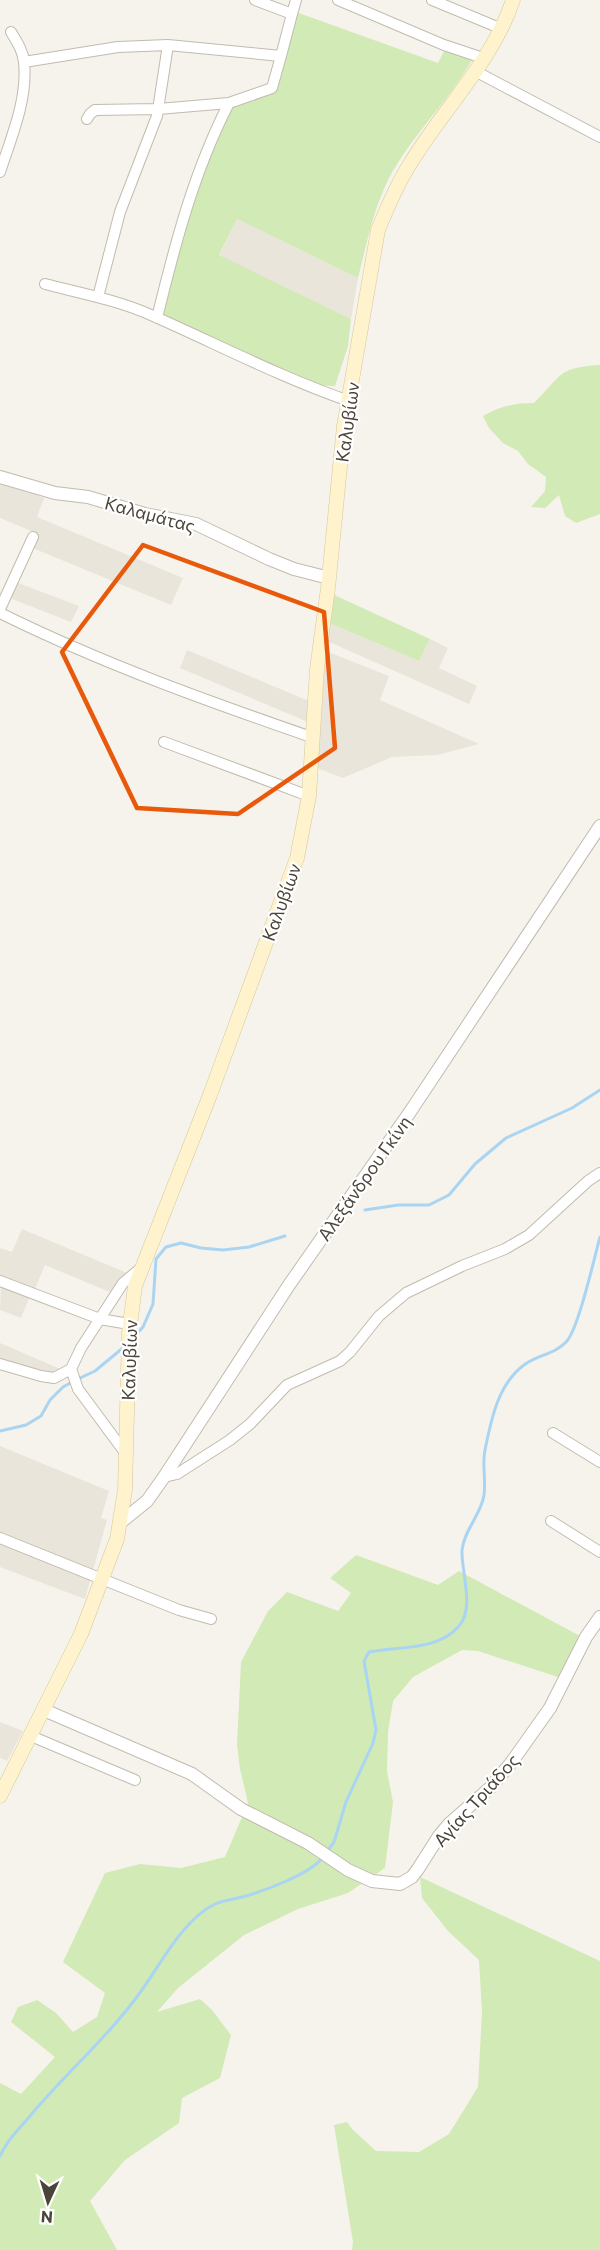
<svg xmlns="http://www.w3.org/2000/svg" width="600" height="2250" viewBox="0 0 600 2250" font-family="Commissioner,sans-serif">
<rect width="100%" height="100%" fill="#f6f3ec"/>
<path fill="#eae5da" d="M237,219l121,59 -7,41 -132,-63z
M0,480l44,18 -7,19 146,61 -12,27 -141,-58 6,-14 -36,-15z
M13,581l66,25 -8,16 -64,-25z
M329,623l90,38 11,-22 18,9 -9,20 38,18 -8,18 -142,-63z
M187,650l122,51 -1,21 -128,-54z
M326,651l63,25 -9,24 99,44 -42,11 -45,2 -49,21 -26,-10z
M22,1229l105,44 -15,20 -67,-28 -10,24 -35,-13v-28l12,4z
M1,1287l28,11 -8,20 -21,-8z
M0,1343l65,28 -17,2 -48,-14z
M0,1446l109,45 -8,27 6,2 -22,79 -85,-32z
M0,1722l23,9 -16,30 -7,-3z"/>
<path fill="#d2eab5" d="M296,12l142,51 7,-14 27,11c-22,39 -55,70 -78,109 -19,32 -27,73 -36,109l-121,-59 -18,36 132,64 -3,27 -13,40 -22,-1 -153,-68c21,-71 40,-143 71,-211l42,-13z
M600,365v149l-24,9 -11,-7 -6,-21 -14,13 -14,-1 14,-16 1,-14 -18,-13 -10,-13 -15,-8 -14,-15 -6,-12c17,-10 32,-13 51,-13 29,-28 22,-35 66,-38z
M332,594l98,45 -11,22 -90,-38z
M356,1555l82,30 21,-14 121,65 -22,41 -80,-26 -16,-1 -49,27 -20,24 -5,31 -1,39 6,31 -8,66 -37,25 -50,16 -54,26 -66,53 -21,24 43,-13 12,11 19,25 -11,43 -38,20 -3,25 -54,37 -35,41 27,49h-117v-167l21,11 34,-37 -44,-35 7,-15 19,-7 19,13 17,19 24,-15 8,-24 -42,-31 42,-89 35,-9 41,4 44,-11 23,-54 -8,-34 -3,-24 4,-83 27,-51 19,-19 51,19 13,-18 -21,-15z
M420,1877l180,84v289h-248l1,-8 -19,-117 13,-3 5,7 24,22 43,1 30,-18 29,-47 4,-75 -3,-52 -31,-29 -26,-33z"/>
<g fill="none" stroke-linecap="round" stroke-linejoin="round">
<path stroke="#a9d4f2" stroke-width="3" d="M365,1210l33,-5h31l20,-10 26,-31 31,-26 66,-30 28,-18
M133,1338l10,-11 10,-23 3,-45 10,-12 15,-4 20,5 22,2 26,-3 36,-11
M78,1379l17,-8 29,-24
M0,1431l26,-6 15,-9 9,-16 13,-13 9,-5
M326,1853l8,-11 12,-40 27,-59 3,-13 -12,-69 5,-9c30,-6 69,-1 90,-26 16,-18 2,-55 3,-76 2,-20 19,-35 22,-55 2,-15 -2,-31 1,-45 6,-30 13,-66 39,-85 13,-10 32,-11 43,-24 12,-15 27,-82 33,-104
M0,2156c7,-16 19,-27 30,-40 35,-42 77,-78 109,-122 21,-28 43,-74 76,-90 9,-4 21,-5 31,-8 20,-6 64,-22 76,-38"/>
<g stroke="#c2bbae" stroke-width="12">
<path id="minor" d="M255,0l37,14 4,-14
M338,0l106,45 39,13
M432,0l70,29
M24,62l94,-15 50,-2 113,11 11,-42
M475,71l125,66
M229,103l43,-15 9,-32
M87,119l3,-5 5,-4 63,-1 71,-6c-35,68 -54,141 -72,215
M0,172c11,-34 28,-73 24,-110 -1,-11 -7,-20 -13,-30
M45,284c35,9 72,16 106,31 66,29 129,62 198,86
M98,297l22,-85 37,-96 11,-71
M0,609l33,-72
M0,613c101,50 207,88 314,125
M164,742l145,54
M0,1281l100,38 29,5
M0,1364l41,12 13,2 17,-9 10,-21 42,-65 18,-15
M71,1369l7,20 48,65
M553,1433l47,29
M164,1477l13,-3 53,-34 20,-16 37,-39 53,-24 10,-9 29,-36 27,-23 56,-27 43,-17 24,-14 59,-54 12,-8
M551,1521l49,31
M0,1538l179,72 32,9
M31,1736l104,44"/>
</g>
<g stroke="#c2bbae" stroke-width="14">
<path id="tertiary" d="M0,477l55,16 33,4 57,17 51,10 73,35 25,10 35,9
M121,1522l26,-21 17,-24 125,-192 121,-173 190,-286
M44,1710l148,64 49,35 67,34 40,27 24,11 28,3 12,-7 6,-8 21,-33 10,-12 41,-36 21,-25 39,-55 36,-71 14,-20"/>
</g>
<g stroke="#d6c79b" stroke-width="15">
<path id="secondary" d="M0,1796l81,-162 36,-95 8,-49 4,-157 6,-47 75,-191 87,-237 12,-62 8,-127 11,-81 16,-162 34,-196c9,-22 19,-46 32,-66 33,-55 83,-103 103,-164"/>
</g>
<use href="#minor" stroke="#fff" stroke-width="10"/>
<use href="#tertiary" stroke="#fff" stroke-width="12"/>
<use href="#secondary" stroke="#fff3cd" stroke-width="14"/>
</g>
<path fill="none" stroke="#e8590c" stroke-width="4.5" stroke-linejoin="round" d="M143,545l181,67 11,136 -97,66 -101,-6 -75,-156z"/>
<g text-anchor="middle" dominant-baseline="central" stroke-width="4.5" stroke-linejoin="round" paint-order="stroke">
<g font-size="18" fill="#4b4439" stroke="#fff">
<text transform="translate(347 422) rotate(-82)">Καλυβίων</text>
<text transform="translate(150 514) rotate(15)">Καλαμάτας</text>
<text transform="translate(281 902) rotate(-70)">Καλυβίων</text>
<text transform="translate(364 1178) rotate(-55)">Αλεξάνδρου Γκίνη</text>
<text transform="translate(129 1360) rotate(-88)">Καλυβίων</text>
<text transform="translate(476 1800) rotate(-48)">Αγίας Τριάδος</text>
</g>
</g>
<g transform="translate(48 2202) rotate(184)" stroke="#ffffff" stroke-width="4.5" paint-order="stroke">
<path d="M0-4.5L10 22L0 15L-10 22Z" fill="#4b4439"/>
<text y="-9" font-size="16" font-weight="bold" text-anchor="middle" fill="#4b4439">N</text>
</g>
</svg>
